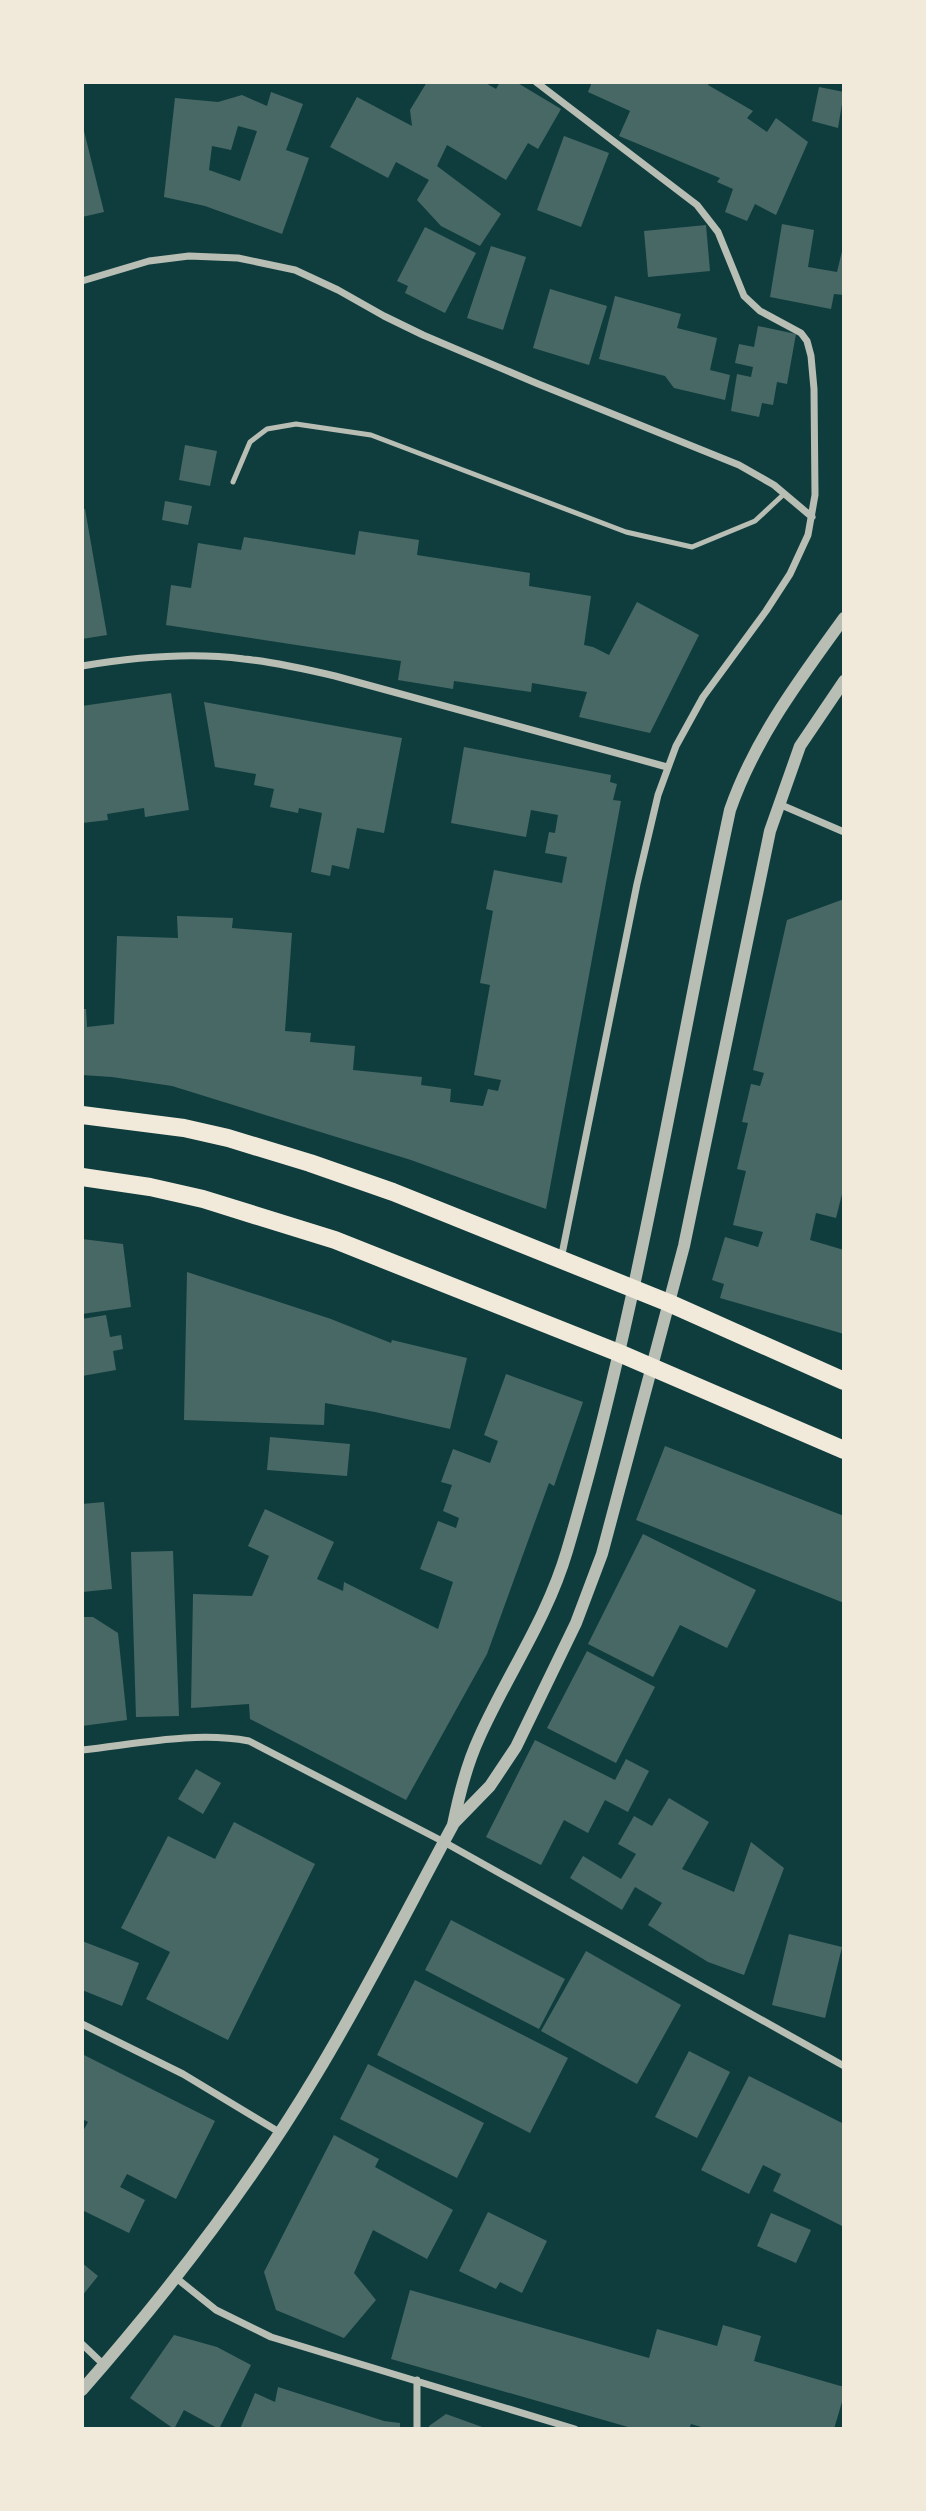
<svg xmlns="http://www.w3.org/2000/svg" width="926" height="2511" viewBox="0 0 926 2511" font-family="'Alegreya Sans',sans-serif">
<rect width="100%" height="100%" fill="#0f3d3e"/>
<path fill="#486865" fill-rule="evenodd" d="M427,82h57l12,7 4,-7h16l45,27 -23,40 -10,-6 -22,37 -59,-35 -10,21 64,48 -21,32 -39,-20 -24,-26 12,-20 -33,-18 -8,16 -58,-31 27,-50 55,29 -2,-16z
M592,82h117l-1,3 45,26 -6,7 20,14 9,-14 32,24 -32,73 -21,-11 -8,17 -22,-9 8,-23 -16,-7 3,-4 -101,-42 11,-25 -42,-19z
M819,87l25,5 -6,36 -26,-7z
M271,92l32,12 -17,46 23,8 -27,76 -77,-28 -41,-9 11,-99 43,4 24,-7 25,11zM238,126l19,5 -17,50 -31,-11 3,-24 19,4z
M82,123l22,89 -22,5z
M564,136l45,17 -28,74 -44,-17z
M782,224l32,6 -6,37 29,5 7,-29v52l-10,-1 -3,15 -61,-12z
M706,225l4,46 -62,6 -4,-46z
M425,227l51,26 -31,60 -40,-20 3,-7 -11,-5z
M491,246l35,11 -23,73 -36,-12z
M550,289l57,17 -18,59 -56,-17z
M615,296l66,18 -4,14 40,10 -7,32 20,5 -5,25 -51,-12 -9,-12 -66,-17z
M758,326l38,8 -9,50 -10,-2 -4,23 -11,-2 -3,14 -28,-6 6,-37 14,3 2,-10 -18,-4 4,-19 15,3z
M185,445l32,6 -7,35 -31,-6z
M165,501l27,5 -4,19 -26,-5z
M82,509h3l22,126 -25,4z
M359,531l60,9 -2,15 113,18 -1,13 62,10 -7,49 9,2 16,8 28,-53 62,33 -49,98 -71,-16 8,-25 -55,-9 -1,9 -77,-11 -1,8 -55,-9 3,-19 -235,-36 5,-40 20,3 7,-45 43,7 3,-13 111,18z
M171,693l18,117 -44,7 -1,-9 -37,6 1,6 -26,3v-117z
M204,702l198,36 -18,95 -27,-5 -8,41 -17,-4 -2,11 -19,-4 11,-59 -23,-5 -1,5 -28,-6 4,-18 -20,-4 2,-11 -41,-7z
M464,747l147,28 -1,7 7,2 -4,16 8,1 -75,408 -135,-49 -239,-74 -60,-9 -30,-2v-66h4l1,18 27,-3 3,-88 61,2 -1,-22 56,2 -1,10 60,5 -7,98 26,2 -1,9 45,4 -2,24 69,7 -1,8 30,4 -1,13 33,4 5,-17 10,2 3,-11 -27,-5 16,-90 -10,-2 13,-72 -7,-2 8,-39 68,13 5,-26 -22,-4 4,-21 6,1 3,-18 -27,-5 -5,27 -75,-14z
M844,899v287l-8,32 -20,-5 -6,27 34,10v84l-124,-36 4,-14 -12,-4 13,-43 33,10 5,-15 -30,-7 13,-54 -9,-2 11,-46 -6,-1 9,-38 9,2 4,-13 -11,-3 34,-150z
M82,1239l41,5 8,63 -49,7z
M187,1272l144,47 60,24 1,-3 75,18 -17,71 -75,-17 -50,-9 -1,22 -140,-5z
M106,1315l4,22 11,-2 2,14 -10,2 3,19 -34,6v-57z
M506,1374l77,28 -29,84 -5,-3 -62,171 -81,146 -156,-81 -1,-15 -58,4 2,-114 59,2 17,-40 -21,-10 17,-37 69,33 -17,37 26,12 1,-9 94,47 15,-47 -33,-13 18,-48 18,7 3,-10 -16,-7 9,-26 -11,-3 12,-33 37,14 8,-22 -14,-6z
M270,1437l80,7 -3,32 -80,-6z
M665,1446l179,70v87l-208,-83z
M104,1502l8,87 -30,3v-88z
M643,1534l113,56 -29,58 -47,-23 -27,52 -65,-33z
M173,1551l6,165 -43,1 -5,-165z
M82,1617h11l25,16 9,87 -45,6z
M587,1651l68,36 -39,76 -69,-35z
M535,1740l80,40 11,-21 23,12 -21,41 -23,-12 -17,33 -24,-13 -23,45 -55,-28z
M196,1769l25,14 -18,31 -25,-15z
M669,1798l40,24 -27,47 52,23 17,-50 33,26 -40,107 -36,-13 -60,-37 14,-22 -27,-16 -13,23 -52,-32 13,-22 38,23 15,-25 -18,-10 16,-28 18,10z
M234,1822l81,42 -87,176 -82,-41 24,-47 -49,-24 47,-92 47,23z
M451,1920l114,59 -26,50 -114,-59z
M789,1934l53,13 -17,71 -53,-13z
M82,1941l57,22 -17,43 -40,-16z
M586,1951l95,54 -44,79 -96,-53z
M415,1980l153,78 -38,75 -153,-78z
M689,2051l41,21 -33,66 -42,-21z
M82,2054l133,67 -39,78 -49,-25 -7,13 25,13 -16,33 -47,-23v-77l6,-11 -6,-3z
M368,2064l116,59 -27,55 -117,-59z
M749,2076l95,48v103l-71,-36 8,-17 -18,-9 -14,29 -48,-24z
M334,2135l45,24 -4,8 78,43 -26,49 -54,-29 -19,43 22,27 -32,38 -68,-28 -12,-38z
M488,2212l59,29 -25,52 -22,-11 -4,7 -37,-18z
M771,2213l40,17 -15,33 -39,-17z
M82,2263l16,13 -16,20z
M410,2290l239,68 8,-29 60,17 6,-21 38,11 -7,25 90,26v8l-10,34h-126l-17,-5 -2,5h-54l-244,-70z
M174,2335l43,12 34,18 -32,64 -35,-19 -10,19 -44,-31z
M278,2387l106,34 16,2v6h-160l15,-36 20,9z
M446,2414l39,14v1h-56v-3z"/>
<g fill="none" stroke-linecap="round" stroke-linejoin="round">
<path stroke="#b8beb3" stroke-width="5" d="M233,482l17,-40 17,-13 29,-5 75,11 255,97 66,15 63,-26 29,-27"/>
<path stroke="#b8beb3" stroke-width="7" d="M536,82l161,123 21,27 26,64 16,15 41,22 6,8 4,15 3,33 1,106 -7,40 -18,39 -24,37 -63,86 -27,49 -18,49 -21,89 -76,375
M82,281l67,-20 40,-5 49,2 57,12 43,20 46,26 39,19 113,48 203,82 35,20 38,32
M82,666c53,-9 109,-14 162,-7 31,3 61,10 91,17l332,91
M779,804l65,28
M82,1750c55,-6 113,-19 167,-9l195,101 400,224
M82,2024l101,50 96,58
M175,2277l41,33 55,27 304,92
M82,2344l22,21
M417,2380v49"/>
<path stroke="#b8beb3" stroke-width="12" d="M453,1824l37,-38 26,-39 60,-124 26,-69 82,-308 86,-415 30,-85 44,-65
M82,2390c86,-98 167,-203 234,-315 49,-81 92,-167 137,-250 6,-30 13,-59 26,-87 28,-63 68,-119 88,-187 72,-242 110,-494 163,-741 25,-72 70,-131 114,-192"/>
<path stroke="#f1e9da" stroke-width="18" d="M82,1115l102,13 44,10 82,25 83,29 276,111 175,78
M82,1177l68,10 53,12 132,41 284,113 225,97"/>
</g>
<rect width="926" height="2511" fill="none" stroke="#f1e9da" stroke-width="168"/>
</svg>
